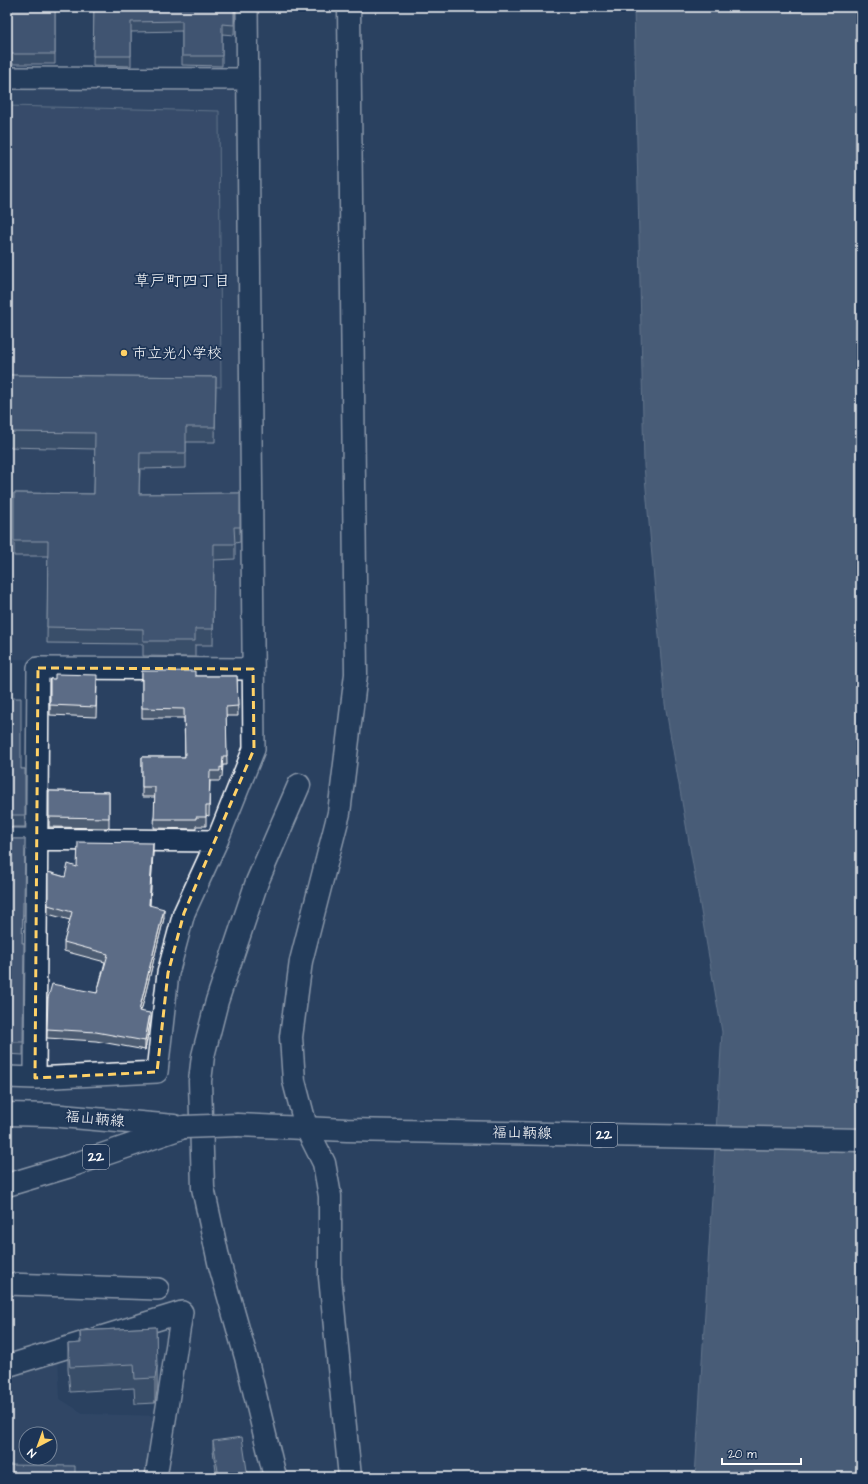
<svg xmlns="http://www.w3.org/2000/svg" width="868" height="1484" viewBox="0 0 868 1484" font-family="'Architects Daughter','Klee One',sans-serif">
<rect width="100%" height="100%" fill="#2a4161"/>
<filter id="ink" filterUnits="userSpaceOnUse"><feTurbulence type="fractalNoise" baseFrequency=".025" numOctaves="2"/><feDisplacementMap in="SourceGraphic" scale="8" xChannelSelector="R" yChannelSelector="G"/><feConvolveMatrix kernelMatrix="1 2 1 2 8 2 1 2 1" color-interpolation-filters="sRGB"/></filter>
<g filter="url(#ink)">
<path fill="#394e6c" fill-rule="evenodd" d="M7,85l218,1 14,10 5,567 -234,-4 -3,-49z
M58,1359l2,40 24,15 74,2 -12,61h-139v-101zM26,1434h24v24h-24z"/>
<path fill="#465975" stroke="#a2acba" d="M7,106l212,5 2,276 -214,-7z"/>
<path fill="#6d7d92" stroke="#a7b1be" d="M634,7h227v1470h-166l27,-445 -57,-328 -21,-238z"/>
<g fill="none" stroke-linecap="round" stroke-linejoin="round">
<g stroke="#fff" stroke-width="24">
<path id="street" d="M7,78l241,1
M7,839l210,2
M7,1077l28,1 122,-6 11,-99 16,-60 33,-72 37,-92 -7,-742
M35,1078l3,-410 215,1
M7,1284l151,5
M7,1366l175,-54 -26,165"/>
</g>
<g stroke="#fff" stroke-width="25">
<path id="secondary" d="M349,7l7,667 -17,139 -38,148 -10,76 3,44 12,46 18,36 6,33v81l20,200
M275,1477l-29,-120 -27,-95 -16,-74 -3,-107 3,-25 14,-55 40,-119 42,-97"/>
</g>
<g stroke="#fff" stroke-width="25">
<path id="primary" d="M7,1114l43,1 124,11
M238,1125l109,5 514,10
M7,1185l60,-18 117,-40"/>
</g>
<use href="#street" stroke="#1d3557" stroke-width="21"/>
<use href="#secondary" stroke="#1d3557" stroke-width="22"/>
<use href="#primary" stroke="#1d3557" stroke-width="22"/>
<g stroke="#fff" stroke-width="25" stroke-linecap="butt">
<path id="primary-bridge" d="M184,1127l54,-2"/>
</g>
<use href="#primary-bridge" stroke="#1d3557" stroke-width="22"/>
</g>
<path fill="#4e5d73" stroke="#fff" d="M7,7h48v57h-48z
M94,7h141l-1,28 -12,-1v32l-40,-1v-34l-51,1v34l-38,-1z
M7,375l209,2 -1,65h-29v26l-46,1 -1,25 101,-1v49l-5,1v16l-21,1 -1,85h-18v12l-52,-1v-12l-96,-1 1,-87h-34v-63l80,1 1,-45 -88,-2z
M142,671l53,5h42l1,40h-12l1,49h-4l-1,12h-2v4h-10l-1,35 -3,-1v11h-10v3l-42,-1 1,-31h-13v-40h43l-1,-39h-42z
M50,679l47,6 -1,32 -46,-2z
M7,698l14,71h4v58h-18z
M49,791l60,1v36l-60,-1z
M7,839h18l-1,76h-1l-1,28h2l-1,112 -16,-1z
M153,852l-3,53 14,13 -23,93 9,12 -5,27 -49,-9 -49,-3 1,-40 49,-5 8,-31 -41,-11v-9l6,-22 -22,-6v-42l17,5 12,-10z
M156,1327l1,64 -2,12 -20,1 -1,-16 -64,4 -2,-23v-25l12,-1v-12z
M213,1441l35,36h-31l-4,-26z"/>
<path fill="#404c5e" stroke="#fff" d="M153,843v9l-4,63v-10z
M164,909v9l-25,102v-9z
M150,1013v10l-5,27v-9z
M157,1366v25l-2,12v-25z"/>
<path fill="#5b6c86" stroke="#fff" d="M7,7h48v47h-48z
M94,7h140v18l-12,-1v32h-40v-35l-51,1v34h-38z
M7,375l209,2 -1,50h-29v26h-46l-1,41 101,-1v34h-6l1,17h-21l-1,85h-18v12h-52v-12l-96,-2 1,-86h-34v-48l80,1 1,-61 -88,-1z
M142,671h53v5h42l1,30 -12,1 1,49h-4l-1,12 -2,-1v4h-10l-1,35h-3v11h-10v2h-42l1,-32h-13v-30h43l-1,-48 -42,-1z
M55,674l42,1 -1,32 -46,-2v-26h5z
M7,698h14v71h4v46h-18z
M49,791l60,1v26l-60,-1z
M7,839h18l-1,63h-1l-1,41h2l-1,99h-16z
M78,842l75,1 -4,62 15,4 -25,102 11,2 -5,28 -49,-9 -49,-3 1,-31 4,-14 45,9 11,-39 -44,-12 8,-30 -24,-7v-33l17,5 3,-13 9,3z
M156,1327l1,39 -2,12 -20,1 -1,-15 -64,3 -2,-23 13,-1 -1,-12z
M242,1437l6,40h-29l-6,-36z
M7,1465l68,1v11h-68z"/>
</g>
<path d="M0 0H868V1484H0ZM38,668l215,1 1,80 -70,164 -16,60 -11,99 -122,6z" fill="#2a4161" fill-opacity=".55" fill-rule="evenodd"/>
<path fill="none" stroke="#ffd166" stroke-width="3" stroke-dasharray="8 5" stroke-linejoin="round" d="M38,668l215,1 1,80 -70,164 -16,60 -11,99 -122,6z"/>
<circle fill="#ffd166" stroke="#1d3557" stroke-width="1.5" cx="124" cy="353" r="4"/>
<g text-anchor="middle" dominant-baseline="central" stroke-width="3.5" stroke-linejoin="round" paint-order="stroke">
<g fill="#1d3557" stroke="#bbc2cd" stroke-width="1">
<rect x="591" y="1123" width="26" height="24" rx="3"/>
<rect x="83" y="1145" width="26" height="24" rx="3"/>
</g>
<g font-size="14" font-weight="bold" fill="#fff">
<text x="604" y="1135">22</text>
<text x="96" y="1157">22</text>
</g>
<g font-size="15" fill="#fff" stroke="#1d3557" text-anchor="start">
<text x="132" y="353">市立光小学校</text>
</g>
<g font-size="15" fill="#fff" stroke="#1d3557">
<text transform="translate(95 1119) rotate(5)">福山鞆線</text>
<text transform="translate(522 1133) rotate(1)">福山鞆線</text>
</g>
<g font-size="16" fill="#fff" stroke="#1d3557">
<text x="182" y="281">草戸町四丁目</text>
</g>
</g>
<rect width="868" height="1484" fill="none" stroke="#1d3557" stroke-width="24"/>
<rect x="12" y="12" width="844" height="1460" fill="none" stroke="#fff" stroke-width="1.5" filter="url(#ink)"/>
<g transform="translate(38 1446) rotate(221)"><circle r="19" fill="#1d3557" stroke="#77869a"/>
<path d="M0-3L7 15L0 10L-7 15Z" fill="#ffd166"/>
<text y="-6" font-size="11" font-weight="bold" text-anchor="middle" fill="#ffffff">N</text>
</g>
<path d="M722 1458v6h79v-6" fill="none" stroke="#ffffff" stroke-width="2"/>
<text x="728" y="1458" font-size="12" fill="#ffffff" stroke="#1d3557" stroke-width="3" paint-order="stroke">20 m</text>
</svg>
